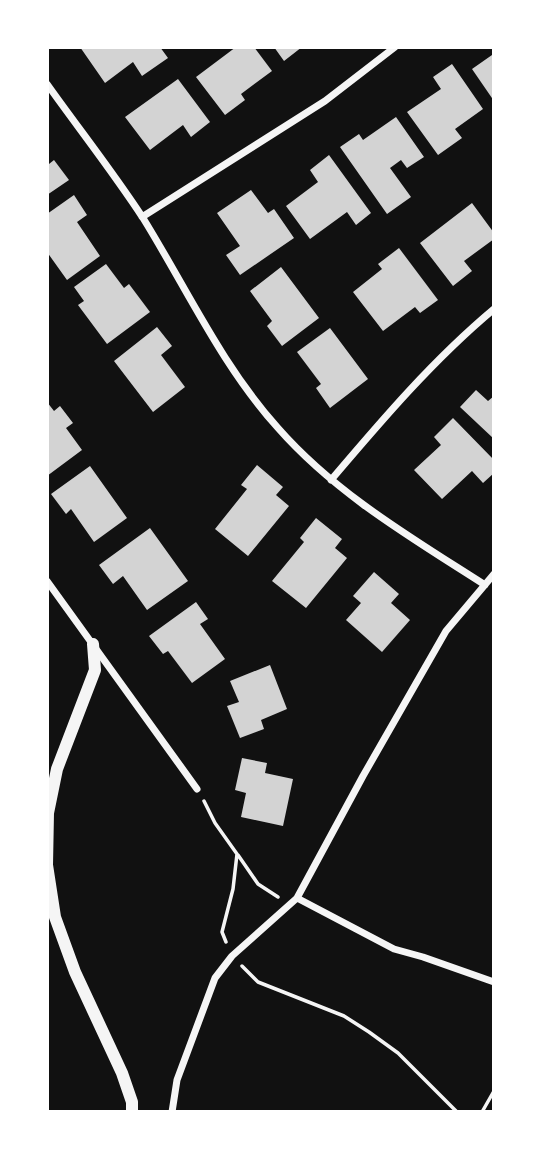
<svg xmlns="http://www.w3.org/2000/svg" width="541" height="1159" viewBox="0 0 541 1159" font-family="'IBM Plex Sans',sans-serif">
<rect width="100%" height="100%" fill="#111"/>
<path fill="#d3d3d3" d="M80,47h80l8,11 -26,18 -9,-14 -28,21z
M236,47h18l18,24 -31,23 4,6 -20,15 -29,-38z
M274,47h28l-18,14z
M492,55l2,3v43l-22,-32z
M452,64l31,45 -28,20 7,9 -24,17 -31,-43 34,-23 -8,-12z
M178,79l32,43 -19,15 -8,-12 -33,25 -25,-33z
M396,117l28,40 -17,11 -6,-8 -11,8 21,29 -24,17 -47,-67 19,-13 4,6z
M329,155l42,58 -15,12 -9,-13 -37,27 -24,-33 32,-24 -8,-12z
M54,160l15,20 -22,15v-33l2,2z
M251,190l17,23 6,-4 20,29 -54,37 -14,-20 14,-9 -23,-33z
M74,195l13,20 -10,7 23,34 -33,24 -20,-28v-38z
M472,203l22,30v6l-30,22 8,10 -19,15 -33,-43z
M399,248l39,52 -18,13 -5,-6 -32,24 -30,-39 29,-23 -4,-5z
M106,264l18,24 5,-4 21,28 -43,32 -29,-39 6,-4 -10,-14z
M281,267l38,51 -37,28 -15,-20 5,-5 -22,-30z
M157,327l15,19 -11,9 24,32 -32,25 -39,-51z
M330,328l38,51 -38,29 -14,-20 5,-4 -24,-32z
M476,390l12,11 6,-5v43l-34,-32z
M47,402l7,9 6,-5 13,17 -7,5 16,22 -35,26z
M453,418l41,42v13l-11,10 -11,-12 -30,28 -28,-29 27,-25 -7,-8z
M257,465l26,22 -7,8 13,11 -41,50 -33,-27 32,-40 -6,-4z
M90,466l37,52 -33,24 -23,-33 -5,5 -15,-20z
M316,518l26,21 -7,9 12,10 -41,50 -34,-27 32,-39 -4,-4z
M150,528l38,53 -41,29 -24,-34 -10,8 -14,-19z
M374,572l25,22 -8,9 19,17 -28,32 -36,-32 15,-17 -8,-7z
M196,602l12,17 -8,5 25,35 -33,24 -24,-32 -5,3 -14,-18z
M270,665l17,44 -26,11 3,9 -24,9 -13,-32 12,-4 -9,-21z
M242,758l25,5 -2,10 28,6 -10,47 -42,-9 5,-24 -11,-3z"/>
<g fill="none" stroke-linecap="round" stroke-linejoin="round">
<path stroke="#f5f5f5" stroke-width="3.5" d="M204,801l11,22 22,31 -4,35 -11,43 4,10
M238,855l20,29 20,13
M242,966l16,16 86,34 25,16 29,21 59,59
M482,1112l12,-21"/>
<path stroke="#f5f5f5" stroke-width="7" d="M47,84c32,45 66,88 96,134 44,71 79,148 135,210 58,66 134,110 207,157
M142,217l183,-116 70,-54
M331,480c51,-60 102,-120 163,-171
M47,581l150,208
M297,898l97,51 29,8 71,25
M172,1112l5,-32 38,-102 17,-22 65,-58 66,-122 83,-145 48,-57"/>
<path stroke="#f5f5f5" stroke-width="12" d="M93,644l2,26 -38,99 -9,44 -1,52 8,52 20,55 47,101 10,29v10"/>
</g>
<rect width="541" height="1159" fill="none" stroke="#ffffff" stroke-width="98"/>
</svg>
